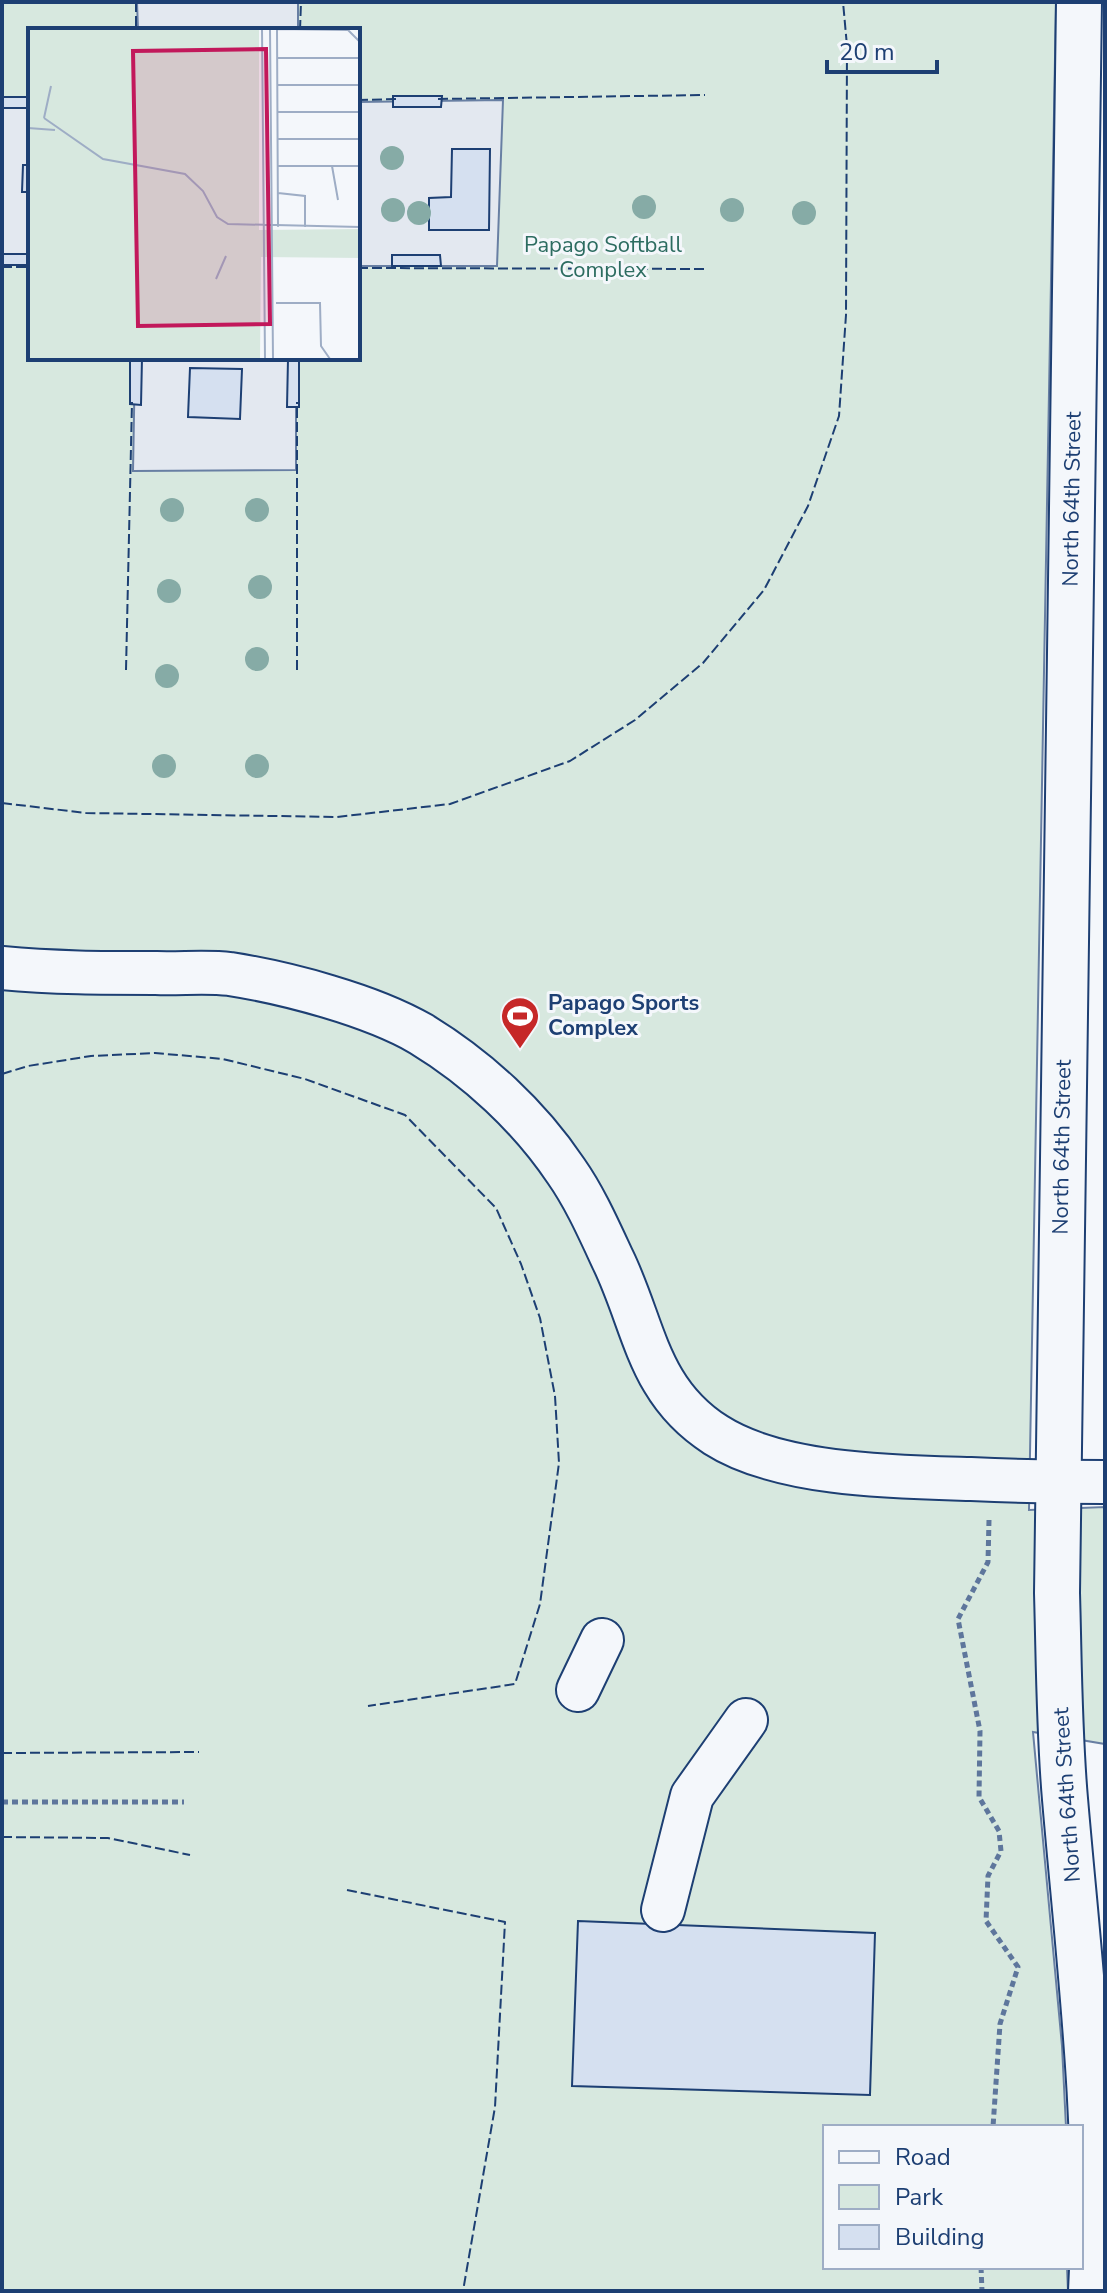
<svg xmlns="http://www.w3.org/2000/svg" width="1107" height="2293" viewBox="0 0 1107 2293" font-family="'Nunito Sans',sans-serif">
<rect width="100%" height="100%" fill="#f4f7fb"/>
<path fill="#d7e8df" stroke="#687fa3" stroke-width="2" fill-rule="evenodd" d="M2,2h1054l-27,1508 76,-3v237l-72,-12 29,314 4,81h-241v140h242l1,24h-1066zM30,30h328v328h-328z"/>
<path fill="#e3e8f0" stroke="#687fa3" stroke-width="2" d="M137,2h161v28h-160z
M2,99h28v165h-28z
M503,100l-6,166h-139v-164z
M135,358h161v112l-163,1z"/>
<path fill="#d5e0f0" stroke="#1d3f73" stroke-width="2" d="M393,96h49l-1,11h-48z
M2,97h28v11h-28z
M452,149h38l-1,81h-60v-32l22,-1z
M23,165h7v27h-8z
M2,254h28v11h-28z
M392,255h48l1,11h-49z
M130,358h12l-1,47 -11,-1z
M288,359h11v48h-12z
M190,368l52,1 -2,50 -52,-2z
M578,1921l297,12 -5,162 -298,-9z"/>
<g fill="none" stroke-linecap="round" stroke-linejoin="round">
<g stroke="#1d3f73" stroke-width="46">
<path id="minor" d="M2,968c51,5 102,5 154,5 24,1 50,-2 74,1 57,9 141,31 191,60 56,34 108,82 145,137 19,27 33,59 47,89 32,66 34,131 103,175 64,41 181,42 255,44 45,2 89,3 134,3
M578,1690l24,-50
M663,1910l29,-114 54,-76"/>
</g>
<g stroke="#1d3f73" stroke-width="48">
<path id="major" d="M1079,2l-22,1591c2,69 2,138 8,206 14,164 35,328 26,492"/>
</g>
<path stroke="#5e769c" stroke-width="5" stroke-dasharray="6 4" stroke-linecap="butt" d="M989,1520l-1,42 -30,57 22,112 -1,66 20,34 2,20 -13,25 -2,45 32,46 -18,57 -7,103
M2,1802h182
M981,2267l1,24"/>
<use href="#minor" stroke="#f4f7fb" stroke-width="42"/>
<use href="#major" stroke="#f4f7fb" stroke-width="44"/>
<path stroke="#1d3f73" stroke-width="2" stroke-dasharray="10 4" stroke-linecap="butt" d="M136,2v28
M300,30l1,-28
M438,99l267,-4
M358,100l40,-1
M2,267h28
M358,268l348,1
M126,670l6,-268
M297,670v-268
M2,803l84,10 251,4 113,-13 120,-43 65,-41 68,-57 61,-73 44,-84 31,-90 7,-101 1,-269 -4,-44
M2,1074l26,-8 63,-10 64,-3 68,6 82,20 100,36 91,93 25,56 19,54 15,78 4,67 -19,141 -25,80 -147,22
M2,1753l197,-1
M2,1837l106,1 82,17
M347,1890l158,32 -10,185 -32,184"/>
</g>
<g fill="#86aba6">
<circle cx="392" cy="158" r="12"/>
<circle cx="644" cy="207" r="12"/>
<circle cx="393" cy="210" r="12"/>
<circle cx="732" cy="210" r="12"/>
<circle cx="419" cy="213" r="12"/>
<circle cx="804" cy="213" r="12"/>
<circle cx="172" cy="510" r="12"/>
<circle cx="257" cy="510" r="12"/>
<circle cx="260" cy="587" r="12"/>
<circle cx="169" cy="591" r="12"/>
<circle cx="257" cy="659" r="12"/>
<circle cx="167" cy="676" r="12"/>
<circle cx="164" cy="766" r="12"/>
<circle cx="257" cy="766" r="12"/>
</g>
<defs>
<g id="stadium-pin" transform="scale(2)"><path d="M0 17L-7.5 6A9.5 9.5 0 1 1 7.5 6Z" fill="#c62828" stroke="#f4f7fb"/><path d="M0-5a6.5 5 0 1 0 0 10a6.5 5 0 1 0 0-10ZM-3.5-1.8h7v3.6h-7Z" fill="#fff"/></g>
</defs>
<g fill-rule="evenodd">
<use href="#stadium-pin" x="520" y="1016"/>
</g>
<g text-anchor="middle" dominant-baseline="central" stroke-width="6" stroke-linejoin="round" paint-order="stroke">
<g font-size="22" fill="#2c6c60" stroke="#f4f7fb">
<text x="603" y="245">Papago Softball<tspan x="603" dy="25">Complex</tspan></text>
</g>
<g font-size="22" fill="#1d3f73" stroke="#f4f7fb">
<text transform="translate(1072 499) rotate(-89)">North 64th Street</text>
<text transform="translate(1062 1147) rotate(-89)">North 64th Street</text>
<text transform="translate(1067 1795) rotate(-94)">North 64th Street</text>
</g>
<g font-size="22" font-weight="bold" fill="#1d3f73" stroke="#f4f7fb" text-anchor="start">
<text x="548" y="1003">Papago Sports<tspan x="548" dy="25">Complex</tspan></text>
</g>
</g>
<g transform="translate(28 28)">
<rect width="332" height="332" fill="#f4f7fb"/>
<path d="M0,1h231v201l101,-1v29l-99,-1 -1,102h-232z" fill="#d7e8df"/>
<path fill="none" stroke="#9eadc5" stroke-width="2" d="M234,1l3,330M242,1l3,330M249,1l1,198M249,1l71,1 12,12M249,30h83M249,57h83M250,84h82M16,90l59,41 82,15 18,17 14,26 11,7 132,3M16,90l7,-32M0,100l27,2M250,111h82M250,138h82M304,138l6,34M250,165l27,3v31M188,251l10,-23M248,275h44l1,43 9,13"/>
<path fill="#c2185b" fill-opacity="0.15" stroke="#c2185b" stroke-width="4" d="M238,21l4,275 -132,2 -5,-275z"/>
<rect width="332" height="332" fill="none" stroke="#1d3f73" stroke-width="4"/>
</g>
<rect width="1107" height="2293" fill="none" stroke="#1d3f73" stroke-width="8"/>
<rect x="823" y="2125" width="260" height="144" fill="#f4f7fb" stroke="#9eadc5" stroke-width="2"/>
<rect x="839" y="2151" width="40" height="12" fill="#f4f7fb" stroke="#9eadc5" stroke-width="2"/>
<text x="895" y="2165" font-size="24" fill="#1d3f73">Road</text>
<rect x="839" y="2185" width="40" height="24" fill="#d7e8df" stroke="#9eadc5" stroke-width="2"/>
<text x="895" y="2205" font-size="24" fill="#1d3f73">Park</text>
<rect x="839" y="2225" width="40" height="24" fill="#d5e0f0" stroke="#9eadc5" stroke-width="2"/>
<text x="895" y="2245" font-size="24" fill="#1d3f73">Building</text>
<path d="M827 60v12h110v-12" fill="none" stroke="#1d3f73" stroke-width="4"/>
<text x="839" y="60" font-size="24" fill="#1d3f73" stroke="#f4f7fb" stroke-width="6" paint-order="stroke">20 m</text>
</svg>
